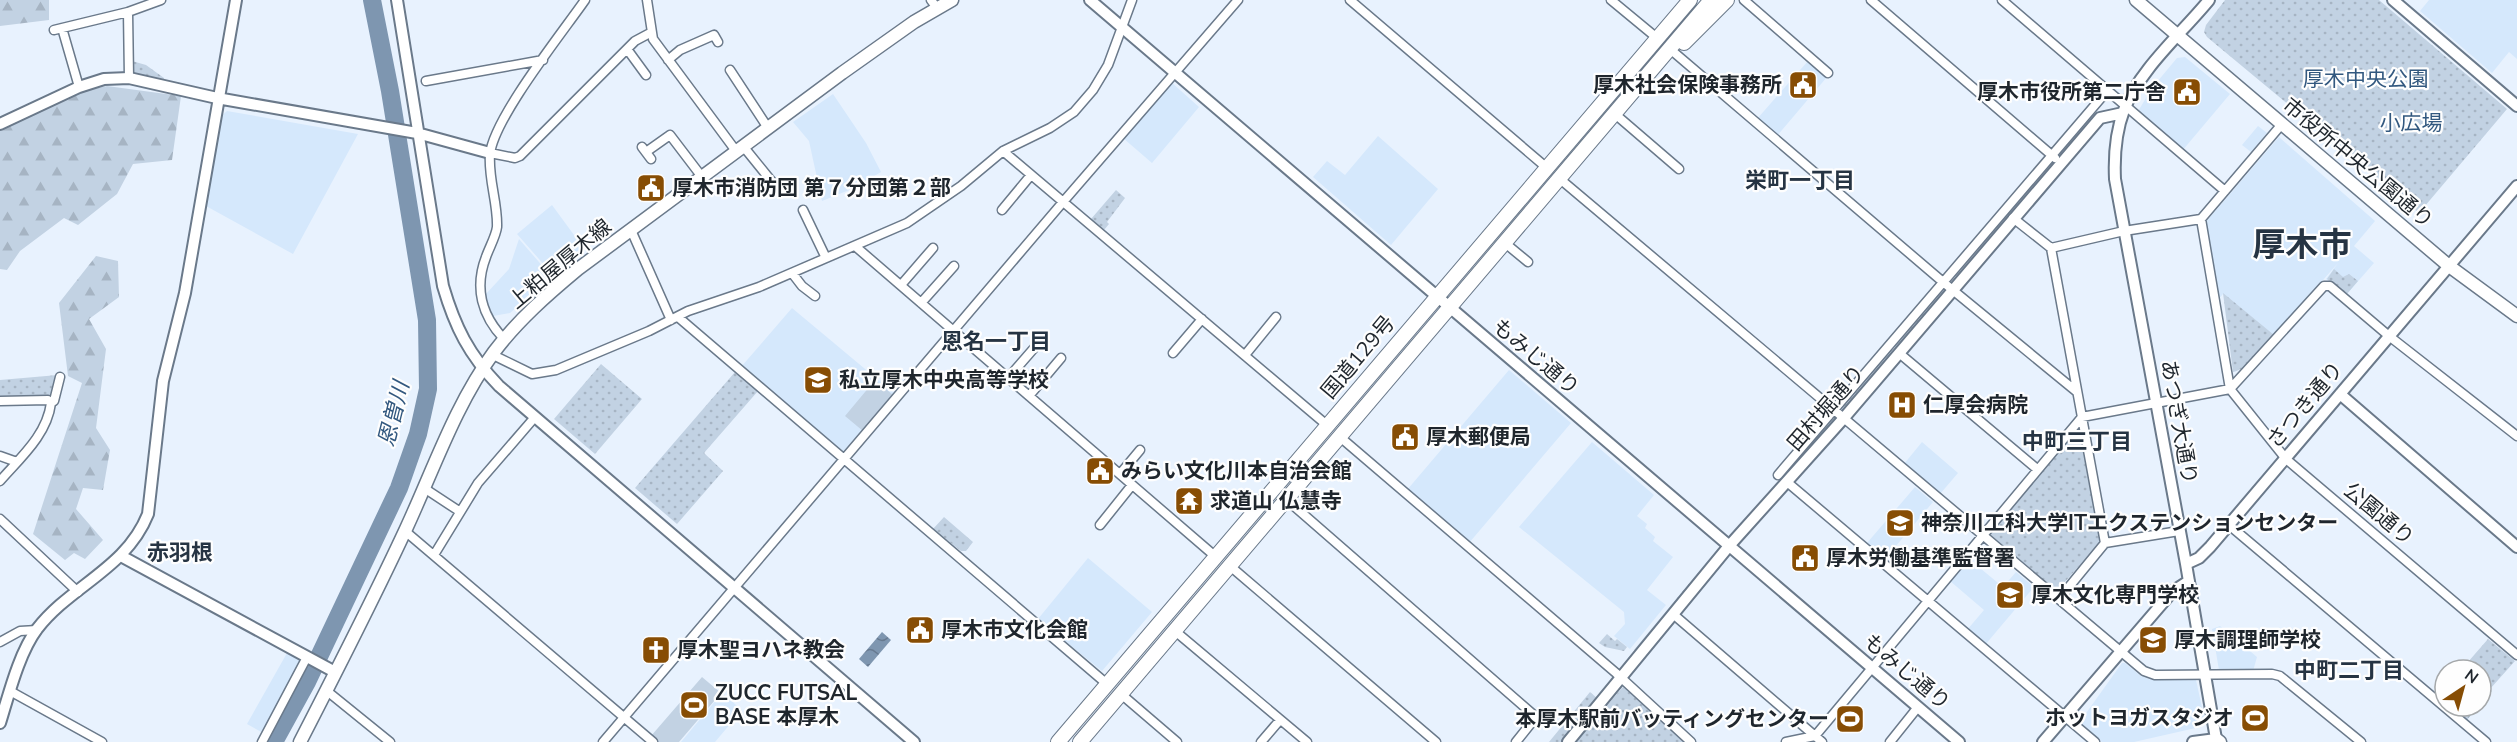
<svg xmlns="http://www.w3.org/2000/svg" width="2517" height="742" viewBox="0 0 2517 742" font-family="'Nunito Sans','Noto Sans JP',sans-serif">
<defs>
<pattern id="forest-firs" width="22" height="20" patternUnits="userSpaceOnUse" patternTransform="scale(1.5)"><rect width="22" height="20" fill="#c2d2e3"/><path d="M5 1l3.5 6h-7zM16 11l3.5 6h-7z" fill="#a6b4c3"/></pattern>
<pattern id="park-dots" width="8" height="8" patternUnits="userSpaceOnUse" patternTransform="scale(1.5)"><rect width="8" height="8" fill="#c2d2e3"/><path d="M2 2h.1M6 6h.1" fill="none" stroke="#a6b4c3" stroke-width="1.8" stroke-linecap="round"/></pattern>
<pattern id="water-waves" width="16" height="10" patternUnits="userSpaceOnUse" patternTransform="scale(1.5)"><rect width="16" height="10" fill="#7e96b0"/><path d="M0 5q4-4 8 0t8 0" fill="none" stroke="#677a90"/></pattern>
</defs>
<rect width="100%" height="100%" fill="#e8f2fe"/>
<path fill="#d5e8fc" d="M2429,0h88v59l-8,-7 -17,21 -72,-62z
M2185,57l45,37 -48,57 -45,-38 15,-25 25,-30z
M1808,61l19,16 -50,59 -20,-17z
M1171,82l28,25 -47,56 -29,-25z
M833,94l33,49 15,29 -27,16 -32,13 -13,-60 -16,-19z
M227,111l131,23 -65,120 -87,-48 14,-89z
M2258,126l9,7 -16,19 -9,-7z
M1378,136l60,53 -47,56 -78,-68 14,-16 18,14z
M2279,137l96,84 -21,25 20,17 -28,32 -20,-16 12,-16 -64,73 -51,-42 -5,6 -13,-77z
M552,205l33,45 -32,25 -36,-41z
M519,239l33,38 -42,36 -17,3 -8,-21 24,-26z
M792,308l103,86 -48,58h-5l-101,-85z
M1509,370l62,53 -102,120 -62,-53z
M1592,442l62,53 -17,21 10,8 -2,4 10,9 -2,4 20,16 -26,33 19,15 -36,44 -16,-13 11,-12 -1,-12 -105,-85z
M1922,442l36,31 -18,21 -36,-30z
M1915,487l18,15 -48,57 -18,-16z
M1088,558l64,54 -50,59 -64,-52z
M1969,559l34,28 13,-15 18,15 -49,58 -18,-15 17,-20 -34,-29z
M2220,626l37,31 -4,14 -34,-1 -7,-41z
M287,653l15,9 -37,72 -18,-10z
M2122,663h3l16,13 11,4h44l9,41 -5,6 -66,15h-32l-23,-19z
M722,693l20,17 -27,32h-34z"/>
<path fill="#c2d2e3" d="M875,380l18,15 -30,36 -18,-15z
M702,677l19,16 -42,49h-21l-7,-6z"/>
<path fill="url(#forest-firs)" d="M0,0h49v20l-49,6z
M107,86l74,10 -9,64 -39,4 -16,30 -39,31 -14,-7 -44,33 -13,19 -7,-1v-144l53,-27z
M96,256l22,5 1,36 -30,22 17,30 -10,79 14,22 -7,40 -20,-2 -7,21 27,31 -18,19 -11,-6 -9,7 -32,-26 49,-151 -14,-7 -9,-73z"/>
<path fill="url(#park-dots)" d="M2225,0h154l128,109 -88,104 -212,-176 -3,-5 2,-7z
M132,61l14,4 18,13v4l-33,-8z
M2090,116l3,2 -32,37 -2,-2z
M2050,161l3,3 -95,113 -4,-3z
M1116,190l9,8 -18,24 2,2 -5,6 -13,-11z
M2334,269l9,8 6,-3 9,7 -12,14 -19,-16z
M1943,288l3,3 -49,57 -3,-2z
M2223,293l51,42c-11,12 -25,34 -41,37z
M1891,349l3,3 -51,59 -3,-2z
M601,364l41,35 -47,55 -41,-35z
M735,372l23,19 -54,62 19,18 -46,53 -42,-36z
M58,375l-8,21h-50v-16z
M1835,415l3,3 -53,60 -3,-3z
M2076,430l4,1 20,111 -44,50 -66,-55v-4z
M944,517l29,25 -7,9h-5l-28,-22z
M1715,552l-76,97 -5,1z
M1607,634l8,7 2,-2 10,8 -3,4 -19,-4 -6,-4z
M2488,639l27,22 -25,28 2,2 -11,13v-34h-20z
M1625,687l63,52v3h-112l46,-54z
M1590,692l8,7 -37,43h-12z
M2449,706h30l-13,15z"/>
<path fill="url(#water-waves)" d="M882,632l9,8 -23,27 -9,-8z"/>
<g fill="none" stroke-linecap="round" stroke-linejoin="round">
<path stroke="#7e96b0" stroke-width="18" d="M274,742l33,-60 92,-194 19,-54 10,-45 -1,-69 -37,-229 -18,-91"/>
<g stroke="#6a798a" stroke-width="11">
<path id="minor" d="M647,0l6,39 83,112
M931,0l6,8
M1350,0l197,168
M1611,0l46,38
M1744,0l84,73
M1871,0l184,158
M2002,0l223,191
M128,12l1,66
M62,28l17,59
M54,30l74,-18 33,-12
M627,49l19,26
M1670,49l273,233 134,110
M668,60l12,-10 34,-15 4,7
M730,70l38,58
M426,81l117,-21
M1615,114l64,55
M743,146l30,37
M642,147l9,12
M1003,151l325,275
M646,152l24,-17 32,42
M490,153l25,5 5,-2 115,-115 15,-8
M1560,179l584,492 11,4 117,-1 8,2 81,66
M803,210l23,48
M1002,210l29,-35
M2013,218l38,30 73,-17 77,-12 81,-95
M2201,219l29,170 56,70 231,196
M631,230l40,90
M1505,243l23,19
M855,246l361,311
M2051,248l54,295
M792,273l10,13 13,10
M901,285l32,-37
M921,303l33,-37
M678,317l429,367
M504,339c-22,-23 -30,-51 -18,-82 3,-9 10,-21 11,-30 1,-24 -9,-48 -7,-73 4,-36 72,-121 95,-154
M1173,353l29,-34
M1899,353l138,116
M493,355l39,19 24,-4 93,-39 39,-20 71,-24 148,-64 54,-37 42,-35 47,-23 24,-16 19,-22 15,-25 24,-65
M1245,355l31,-38
M1008,378l34,-39
M1029,396l32,-38
M0,401l48,-1 3,3c-4,32 -31,55 -51,78
M51,403l3,-2 6,-24
M1340,437l276,236 75,69
M0,456l17,6
M1120,474l20,-24
M1778,475l329,-384
M1787,482l308,260
M424,488l35,23
M1287,500l249,217 -20,25
M0,519l78,73
M1100,525l32,-40
M2229,525l257,217
M405,531l248,211
M434,555l44,-72 57,-66
M1230,566l206,176
M2059,599l46,-56 74,-12
M1673,614l149,128
M1175,631l132,111
M0,642l20,-11 17,-1
M10,691l92,51
M327,691l63,51
M1121,694l56,48
M262,742l45,-85
M603,742l460,-540 175,-202
M1261,742l19,-22
M1786,742l29,-6 267,-319 148,-28 94,-103h6l59,50 128,100
M1890,742l28,-35"/>
</g>
<g stroke="#6a798a" stroke-width="14">
<path id="tertiary" d="M397,0l46,286c12,41 26,69 56,100l415,356
M1090,0l869,742
M2393,0l124,106
M0,124l79,-37 25,-8 25,-1 88,20 200,35 73,20
M2340,394l177,153
M121,556l214,116
M2186,564l13,-6 11,-11 307,-361
M0,723c9,-29 19,-70 37,-94 34,-44 89,-60 111,-115l15,-133 22,-88 51,-293
M1568,742l161,-196 114,-127 257,-301 23,-5
M2043,742l129,-150 17,-11
M2193,742l23,-3 -30,-175 -71,-385c-1,-22 1,-48 9,-69 15,-40 58,-77 85,-110"/>
</g>
<g stroke="#6a798a" stroke-width="15">
<path id="secondary" d="M2136,0l313,266 68,50
M2216,739l4,3
M300,742c36,-70 72,-140 105,-211 28,-60 50,-126 89,-179 24,-32 54,-58 84,-83l264,-196 72,-51 38,-22"/>
</g>
<g stroke="#6a798a" stroke-width="16">
<path id="trunk" d="M1684,43l43,-43
M1058,742l632,-742
M1080,742l631,-742"/>
</g>
<use href="#minor" stroke="#fff" stroke-width="8"/>
<use href="#tertiary" stroke="#fff" stroke-width="10"/>
<use href="#secondary" stroke="#fff" stroke-width="12"/>
<use href="#trunk" stroke="#fff" stroke-width="14"/>
</g>
<defs>
<g id="civic-square" transform="scale(1.5)"><rect x="-9" y="-9" width="18" height="18" rx="4" fill="#874d04" stroke="#fefefe"/><path d="M-.6-6.5H3V-4.5H.6V-3L4-1V1h2V6H-6V1h2V-1L-.6-3ZM-1.2 2.5V6h2.4V2.5Z" fill="#fff"/></g>
<g id="school-square" transform="scale(1.5)"><rect x="-9" y="-9" width="18" height="18" rx="4" fill="#874d04" stroke="#fefefe"/><path d="M0-5L7-2L0 1L-7-2ZM-4 1L0 2.5L4 1V4Q0 6-4 4Z" fill="#fff"/></g>
<g id="hospital-square" transform="scale(1.5)"><rect x="-9" y="-9" width="18" height="18" rx="4" fill="#874d04" stroke="#fefefe"/><path d="M-5-5h3v3.5h4V-5h3V5h-3V1.5h-4V5h-3Z" fill="#fff"/></g>
<g id="temple-square" transform="scale(1.5)"><rect x="-9" y="-9" width="18" height="18" rx="4" fill="#874d04" stroke="#fefefe"/><path d="M0-6L5-2H3V0L6.5 2.5H4V6H1.5V3h-3V6H-4V2.5H-6.5L-3 0V-2H-5Z" fill="#fff"/></g>
<g id="university-square" transform="scale(1.5)"><rect x="-9" y="-9" width="18" height="18" rx="4" fill="#874d04" stroke="#fefefe"/><path d="M0-5L7-2L0 1L-7-2ZM-4 1L0 2.5L4 1V4Q0 6-4 4Z" fill="#fff"/></g>
<g id="church-square" transform="scale(1.5)"><rect x="-9" y="-9" width="18" height="18" rx="4" fill="#874d04" stroke="#fefefe"/><path d="M-1.2-6h2.4v3.5h3.3v2.4h-3.3V6h-2.4V-.1h-3.3v-2.4h3.3Z" fill="#fff"/></g>
<g id="stadium-square" transform="scale(1.5)"><rect x="-9" y="-9" width="18" height="18" rx="4" fill="#874d04" stroke="#fefefe"/><path d="M0-5a6.5 5 0 1 0 0 10a6.5 5 0 1 0 0-10ZM-3.5-1.8h7v3.6h-7Z" fill="#fff"/></g>
</defs>
<g fill-rule="evenodd">
<use href="#civic-square" x="1803" y="85"/>
<use href="#civic-square" x="2187" y="92"/>
<use href="#civic-square" x="651" y="188"/>
<use href="#school-square" x="818" y="380"/>
<use href="#hospital-square" x="1902" y="405"/>
<use href="#civic-square" x="1405" y="437"/>
<use href="#civic-square" x="1100" y="471"/>
<use href="#temple-square" x="1189" y="501"/>
<use href="#university-square" x="1900" y="523"/>
<use href="#civic-square" x="1805" y="558"/>
<use href="#university-square" x="2010" y="595"/>
<use href="#civic-square" x="920" y="630"/>
<use href="#university-square" x="2153" y="640"/>
<use href="#church-square" x="656" y="650"/>
<use href="#stadium-square" x="694" y="705"/>
<use href="#stadium-square" x="2255" y="718"/>
<use href="#stadium-square" x="1850" y="719"/>
</g>
<g text-anchor="middle" dominant-baseline="central" stroke-width="4.5" stroke-linejoin="round" paint-order="stroke">
<g font-size="21" fill="#32587f" stroke="#fefefe">
<text x="2366" y="79">厚木中央公園</text>
<text x="2411" y="123">小広場</text>
</g>
<g font-size="21" font-weight="bold" fill="#1f262d" stroke="#fefefe" text-anchor="start">
<text x="1782" y="85" text-anchor="end">厚木社会保険事務所</text>
<text x="2166" y="92" text-anchor="end">厚木市役所第二庁舎</text>
<text x="672" y="188">厚木市消防団 第７分団第２部</text>
<text x="839" y="380">私立厚木中央高等学校</text>
<text x="1923" y="405">仁厚会病院</text>
<text x="1426" y="437">厚木郵便局</text>
<text x="1121" y="471">みらい文化川本自治会館</text>
<text x="1210" y="501">求道山 仏慧寺</text>
<text x="1921" y="523">神奈川工科大学ITエクステンションセンター</text>
<text x="1826" y="558">厚木労働基準監督署</text>
<text x="2031" y="595">厚木文化専門学校</text>
<text x="941" y="630">厚木市文化会館</text>
<text x="2174" y="640">厚木調理師学校</text>
<text x="677" y="650">厚木聖ヨハネ教会</text>
<text x="715" y="693">ZUCC FUTSAL<tspan x="715" dy="24">BASE 本厚木</tspan></text>
<text x="2234" y="718" text-anchor="end">ホットヨガスタジオ</text>
<text x="1829" y="719" text-anchor="end">本厚木駅前バッティングセンター</text>
</g>
<g font-size="21" fill="#1f262d" stroke="#fefefe">
<text transform="translate(2358 163) rotate(40)">市役所中央公園通り</text>
<text transform="translate(560 264) rotate(-40)">上粕屋厚木線</text>
<text transform="translate(1358 357) rotate(-50)">国道129号</text>
<text transform="translate(1536 357) rotate(40)">もみじ通り</text>
<text transform="translate(2305 405) rotate(-50)">さつき通り</text>
<text transform="translate(1826 408) rotate(-49)">田村堀通り</text>
<text transform="translate(2179 422) rotate(80)">あつぎ大通り</text>
<text transform="translate(2379 514) rotate(40)">公園通り</text>
<text transform="translate(1907 672) rotate(40)">もみじ通り</text>
</g>
<g font-size="22" font-weight="bold" fill="#263443" stroke="#fefefe">
<text x="1800" y="181">栄町一丁目</text>
<text x="996" y="342">恩名一丁目</text>
<text x="2077" y="442">中町三丁目</text>
<text x="180" y="553">赤羽根</text>
<text x="2349" y="671">中町二丁目</text>
</g>
<g font-size="22" font-style="italic" fill="#32587f" stroke="#fefefe">
<text transform="translate(394 414) rotate(-76)">恩曽川</text>
</g>
<g font-size="33" font-weight="bold" fill="#263443" stroke="#fefefe">
<text x="2302" y="245">厚木市</text>
</g>
</g>
<g transform="translate(2463 688) rotate(36)"><circle r="28" fill="#fefefe" stroke="#a5a8aa" stroke-width="1.5"/>
<path d="M0-4.5L10 22L0 15L-10 22Z" fill="#874d04"/>
<text y="-9" font-size="16" font-weight="bold" text-anchor="middle" fill="#1f262d">N</text>
</g>
</svg>
